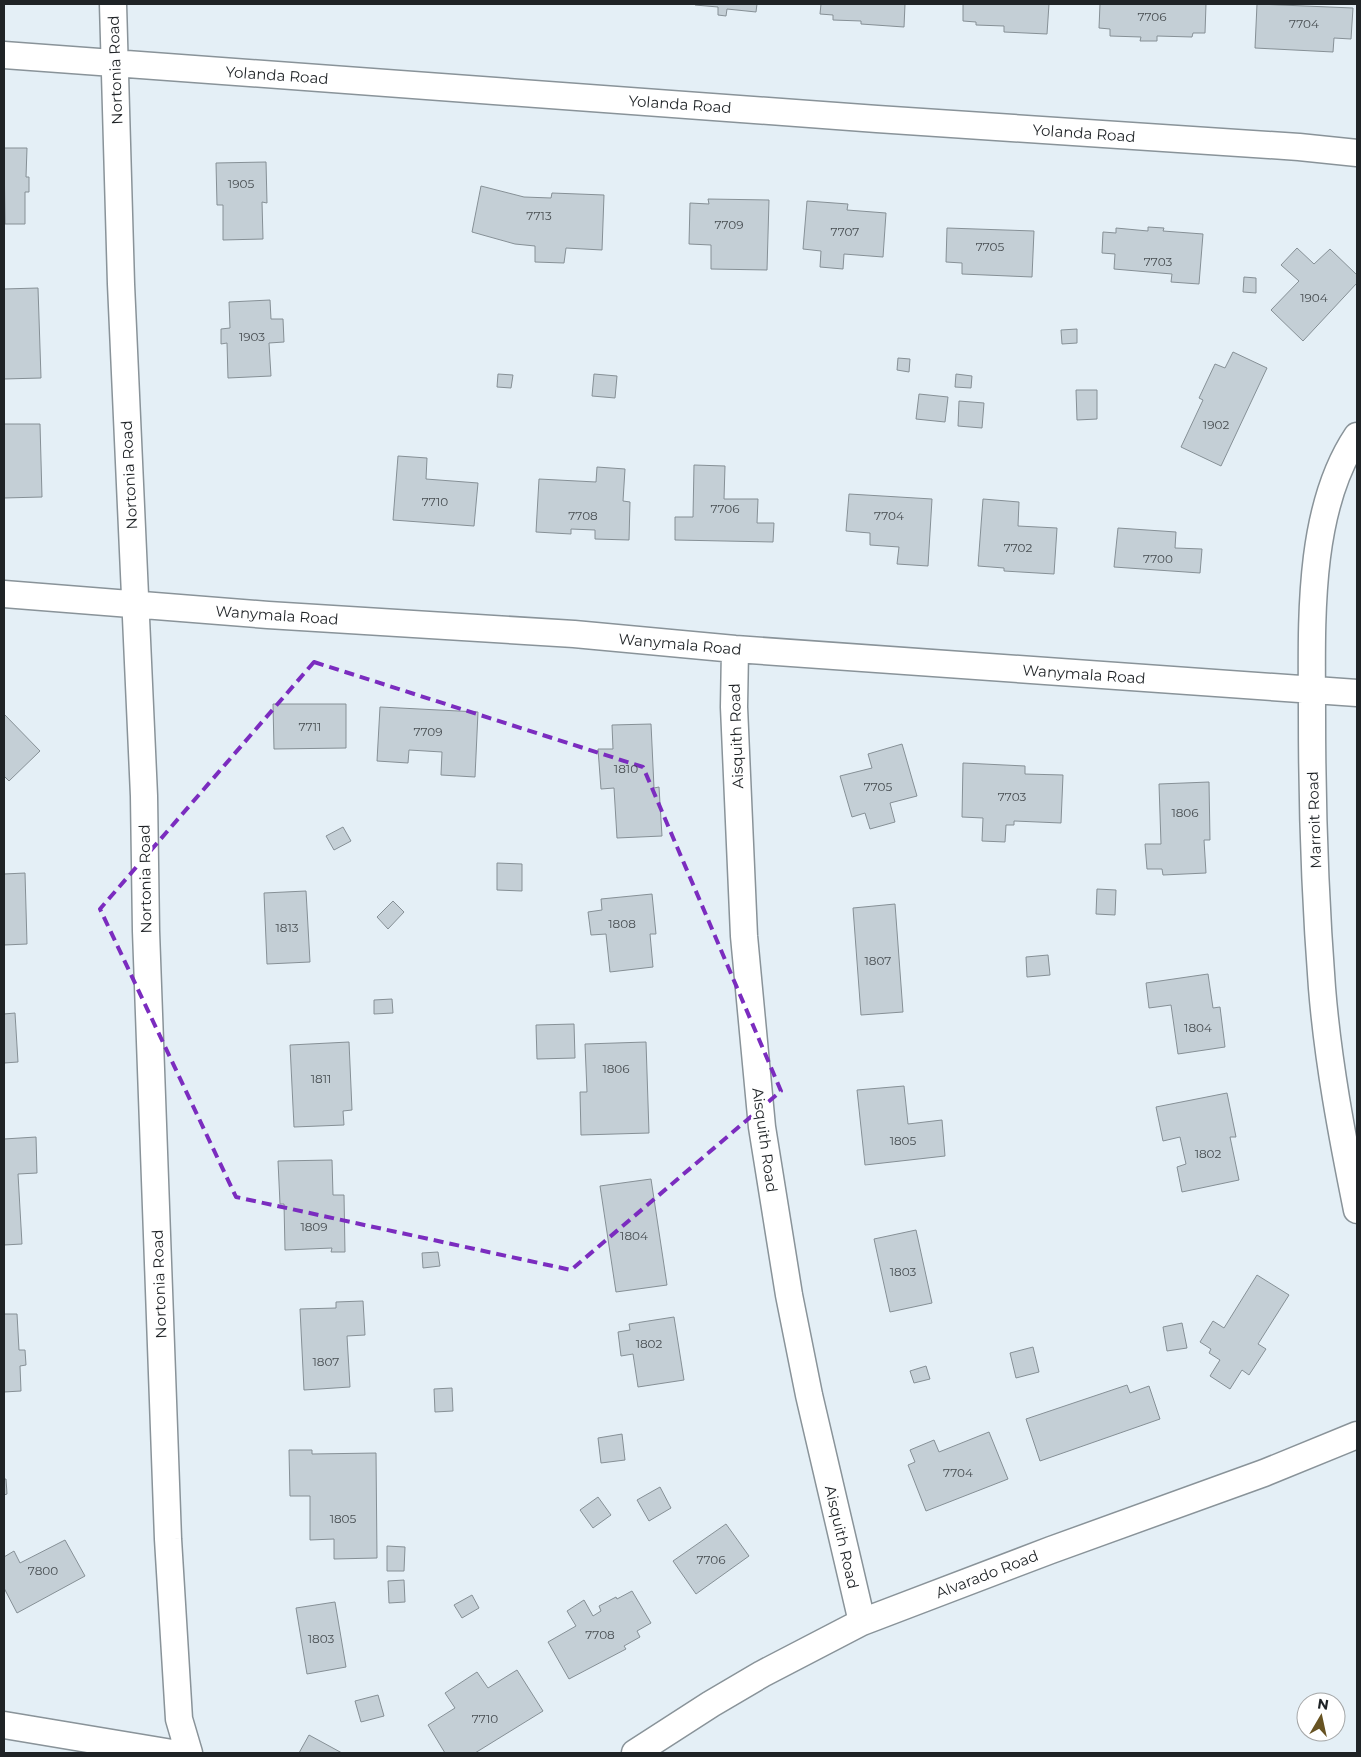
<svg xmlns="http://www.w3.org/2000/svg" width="1361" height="1757" viewBox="0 0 1361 1757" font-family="Montserrat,sans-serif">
<rect width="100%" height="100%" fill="#e4eff6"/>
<path fill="#c4cfd6" stroke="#869096" d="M695,4h62l-1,8 -29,-3 -1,7 -8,-1v-8l-23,-2z
M821,4h84l-1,23 -43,-3v-3l-28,-1v-5l-13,-1z
M963,4h86l-2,30 -43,-2v-6l-28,-1v-3l-13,-1z
M1100,4h106l-1,29h-12l-1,4 -35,-1v5h-17l1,-4 -31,-1v-7l-11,-1z
M1257,4l96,4 -2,31 -17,-1 -1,14 -78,-4z
M4,148h23l-1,29h3v15h-4v32h-20z
M266,162l1,41 -5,-1 1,37 -40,1v-35h-6l-1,-42z
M481,186l43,11 27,1 1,-5 52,2 -2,55 -36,-2 -2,15 -29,-1v-16l-20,-2 -43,-12z
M708,199l61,1 -2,70 -56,-1v-24l-22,-1 1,-41 19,1z
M807,201l41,3 -1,6 39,3 -3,44 -39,-3 -1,15 -23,-2 1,-16 -18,-2z
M1148,227l16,1 -1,3 40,3 -4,50 -28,-2 1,-8 -58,-5 1,-15 -13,-1 1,-21 13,1v-5l32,3z
M947,228l87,3 -2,46 -70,-3v-11l-16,-1z
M1297,248l17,16 16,-15 27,26v8l-54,58 -32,-31 28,-29 -18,-16z
M1244,277l12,1v15l-13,-1z
M38,288l3,90 -37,1v-90z
M270,300l1,19h12l1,23 -15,1 2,33 -43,2 -1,-35 -6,1v-15l9,-1 -1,-26z
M1077,329v14l-15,1 -1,-14z
M1233,352l34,16 -46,98 -40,-19 22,-47 -4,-2 16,-34 10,4z
M898,358l12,1 -1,13 -12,-2z
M498,374l15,1 -2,13 -14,-1z
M594,374l23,2 -2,22 -23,-2z
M956,374l16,2 -1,12 -16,-1z
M1076,390h21v29l-20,1z
M919,394l29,3 -3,25 -29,-3z
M959,401l25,2 -2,25 -24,-2z
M4,424h36l2,73 -38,1z
M398,456l29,2 -1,21 52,4 -4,43 -81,-6z
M694,465l31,1 -1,33h34l-1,24h17l-1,19 -98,-2v-23h18z
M597,467l28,2 -2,32 7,1 -1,38 -34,-1v-9l-24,-1v5l-35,-2 3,-53 57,3z
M849,494l83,5 -4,67 -31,-2 2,-17 -29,-2v-12l-24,-2z
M983,499l36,3 -1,24 39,2 -3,46 -50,-3v-3l-26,-2z
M1118,528l58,4 -1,16 27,1 -2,24 -86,-6z
M273,704h73v44l-72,1z
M380,707l98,5 -3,65 -34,-2 1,-23 -33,-2 -1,13 -31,-2z
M4,714l36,37 -31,30 -5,-5z
M651,724l3,64 5,-1 3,49 -45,2 -3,-50 -13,1 -3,-40h15l-1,-24z
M902,744l15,52 -27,7 5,19 -25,7 -5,-16 -13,4 -12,-41 32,-8 -4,-14z
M963,763l62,3v8l38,1 -2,48 -47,-2v4h-8l-1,17 -23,-1 1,-23 -21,-1z
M1209,782l1,58h-6l2,33 -43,2 -1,-6h-15l-2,-25h16l-2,-60z
M343,827l8,14 -17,9 -8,-14z
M497,863l25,1v27l-25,-1z
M25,873l2,71 -23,1v-71z
M1097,889l19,1 -1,25 -19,-1z
M306,891l4,71 -43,2 -3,-71z
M652,894l4,40h-6l3,33 -43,5 -4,-38 -15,1 -3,-23 14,-2 -1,-11z
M393,901l11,11 -16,17 -11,-12z
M895,904l8,108 -42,3 -8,-107z
M1048,955l2,20 -23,2 -1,-20z
M1208,974l5,34 7,-1 5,40 -47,7 -7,-49 -22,3 -3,-25z
M392,999l1,14 -19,1v-14z
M15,1013l3,49 -14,1v-49z
M574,1024l1,34 -38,1 -1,-34z
M349,1042l3,68 -9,1 1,14 -50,2 -4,-82z
M646,1042l3,91 -68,2 -1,-43h7l-2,-48z
M904,1086l4,38 34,-4 3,36 -80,9 -8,-75z
M1227,1093l9,44h-6l9,43 -57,12 -5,-25 9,-3 -6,-27 -17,4 -7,-34z
M36,1137l1,36 -19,1 4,70 -18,1v-106z
M332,1160l1,35h11l1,57h-14l1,-4 -47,2 -1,-46h-4l-2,-43z
M651,1179l16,106 -51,7 -16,-106z
M916,1230l16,73 -42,9 -16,-73z
M438,1252l2,14 -17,2 -1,-15z
M1257,1275l32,20 -31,49 8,5 -17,26 -7,-5 -12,19 -20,-13 10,-16 -11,-7 2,-4 -11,-7 13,-21 11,7z
M363,1301l2,34 -18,1 3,51 -46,3 -4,-81 36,-1v-6z
M4,1314h13l2,36h6l1,15 -6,1 1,25 -17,1z
M674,1317l10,63 -46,7 -5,-33 -12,2 -3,-24 12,-2 -1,-6z
M1182,1323l5,25 -20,3 -4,-24z
M1033,1347l6,25 -23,6 -6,-25z
M926,1366l4,13 -16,4 -4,-12z
M1127,1385l3,8 19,-7 11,33 -120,42 -14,-42z
M452,1388l1,23 -18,1 -1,-23z
M989,1432l19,47 -82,32 -18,-46 7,-3 -5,-12 24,-10 5,12z
M622,1434l3,26 -24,3 -3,-25z
M289,1450h23v4l64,-1 1,105 -43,1v-20l-24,1v-44h-20z
M4,1479h2l1,15 -3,1z
M660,1487l11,21 -22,13 -12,-21z
M598,1497l13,18 -18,13 -13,-18z
M726,1524l23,32 -53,38 -23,-33z
M65,1540l20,36 -68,37 -13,-25v-31l10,-6 6,12z
M387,1546l18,1 -1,24h-17z
M404,1580l1,22 -16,1 -1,-22z
M632,1591l19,32 -14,8 3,6 -16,9 2,3 -57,30 -21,-37 28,-16 -9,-15 17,-11 9,16 8,-5 -2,-5 17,-9 1,2z
M472,1595l7,13 -17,10 -8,-13z
M335,1602l11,65 -39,7 -11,-66z
M517,1670l26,41 -68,42h-30l-17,-28 27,-17 -10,-15 32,-21 11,16z
M378,1695l6,21 -23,6 -6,-21z
M309,1735l33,18h-43z"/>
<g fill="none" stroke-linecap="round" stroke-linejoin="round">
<g stroke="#899399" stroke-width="29">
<path id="street" d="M113,4l8,280 23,512 2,135 22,608 11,180 10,34
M4,55l873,64 422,28 58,6
M1357,436c-51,76 -45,191 -45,280 0,90 3,181 10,272 6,74 20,148 35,222
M4,594l264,21 306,19 161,15 622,44
M735,649l-1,58 10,229 18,191 27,168 20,100 53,227
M4,1725l168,28
M635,1753l76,-49 51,-30 100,-52 189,-72 213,-77 93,-38"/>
</g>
<use href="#street" stroke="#fff" stroke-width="26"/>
</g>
<path fill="none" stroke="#7b2cbf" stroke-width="4" stroke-dasharray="10 6" stroke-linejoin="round" d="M314,662l329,105 138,324 -210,179 -335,-73 -136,-288z"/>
<g text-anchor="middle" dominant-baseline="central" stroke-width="5" stroke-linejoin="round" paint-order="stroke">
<g font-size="12" fill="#484e52">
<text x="1152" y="16">7706</text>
<text x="1304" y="23">7704</text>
<text x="241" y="183">1905</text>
<text x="539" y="215">7713</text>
<text x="729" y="224">7709</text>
<text x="845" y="231">7707</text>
<text x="990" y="246">7705</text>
<text x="1158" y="261">7703</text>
<text x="1314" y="297">1904</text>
<text x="252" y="336">1903</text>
<text x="1216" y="424">1902</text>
<text x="435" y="501">7710</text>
<text x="725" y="508">7706</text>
<text x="583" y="515">7708</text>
<text x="889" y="515">7704</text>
<text x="1018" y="547">7702</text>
<text x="1158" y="558">7700</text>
<text x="310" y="726">7711</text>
<text x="428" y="731">7709</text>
<text x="626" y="768">1810</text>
<text x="878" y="786">7705</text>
<text x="1012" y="796">7703</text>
<text x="1185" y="812">1806</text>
<text x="622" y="923">1808</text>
<text x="287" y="927">1813</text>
<text x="878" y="960">1807</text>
<text x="1198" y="1027">1804</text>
<text x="616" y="1068">1806</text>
<text x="321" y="1078">1811</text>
<text x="903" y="1140">1805</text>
<text x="1208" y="1153">1802</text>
<text x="314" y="1226">1809</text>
<text x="634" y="1235">1804</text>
<text x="903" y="1271">1803</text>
<text x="649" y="1343">1802</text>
<text x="326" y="1361">1807</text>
<text x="958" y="1472">7704</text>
<text x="343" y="1518">1805</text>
<text x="711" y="1559">7706</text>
<text x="43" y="1570">7800</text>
<text x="600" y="1634">7708</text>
<text x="321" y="1638">1803</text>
<text x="485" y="1718">7710</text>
</g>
<g font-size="15" fill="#1f2326" stroke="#fff">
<text transform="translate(115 70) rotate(-92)">Nortonia Road</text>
<text transform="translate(277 75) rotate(4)">Yolanda Road</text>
<text transform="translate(680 104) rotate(4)">Yolanda Road</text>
<text transform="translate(1084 133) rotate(4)">Yolanda Road</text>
<text transform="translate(129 475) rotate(-93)">Nortonia Road</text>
<text transform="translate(277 615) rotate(4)">Wanymala Road</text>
<text transform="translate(680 644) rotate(5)">Wanymala Road</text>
<text transform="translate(1084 674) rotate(4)">Wanymala Road</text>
<text transform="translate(736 736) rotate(-92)">Aisquith Road</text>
<text transform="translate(1314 820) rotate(-92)">Marroit Road</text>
<text transform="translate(145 879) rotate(-91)">Nortonia Road</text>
<text transform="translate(765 1140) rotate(82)">Aisquith Road</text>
<text transform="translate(159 1284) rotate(-92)">Nortonia Road</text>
<text transform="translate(842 1537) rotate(77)">Aisquith Road</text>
<text transform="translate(987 1574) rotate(-21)">Alvarado Road</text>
</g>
</g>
<rect width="1361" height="1757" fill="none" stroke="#1f2326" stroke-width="10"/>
<g transform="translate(1321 1717) rotate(9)"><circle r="24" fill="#ffffff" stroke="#a5a7a8"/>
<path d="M0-4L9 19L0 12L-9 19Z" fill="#675322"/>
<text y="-8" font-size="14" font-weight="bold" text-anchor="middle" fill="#1f2326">N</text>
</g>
</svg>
